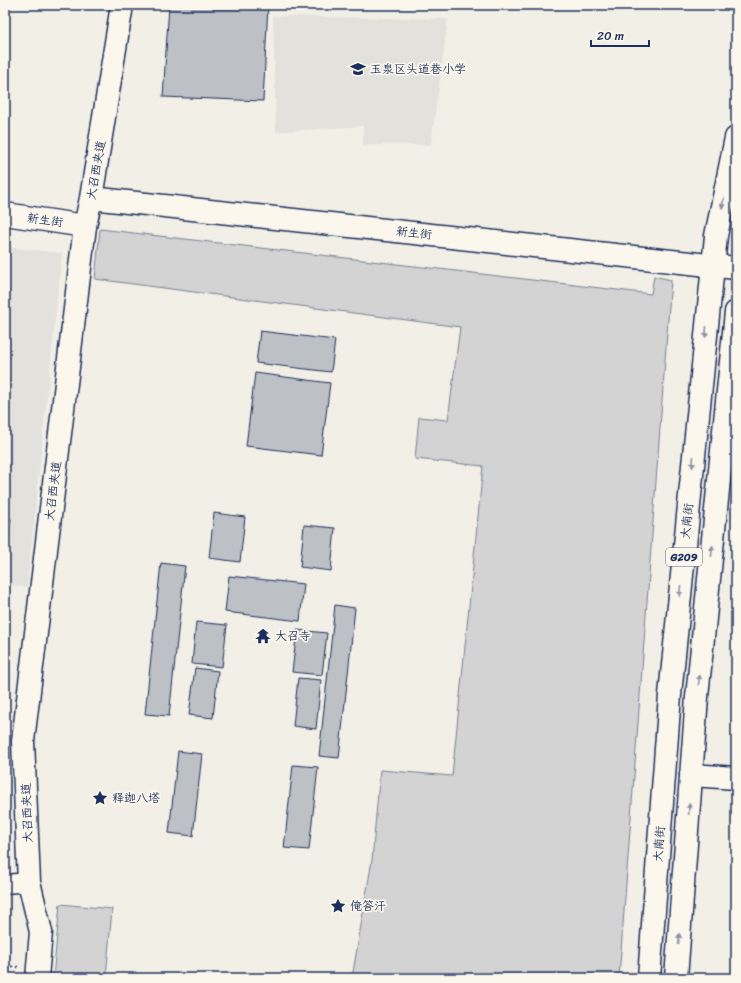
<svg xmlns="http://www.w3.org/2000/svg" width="741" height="983" viewBox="0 0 741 983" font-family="Sriracha,'LXGW WenKai TC',sans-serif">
<rect width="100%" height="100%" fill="#f2efe6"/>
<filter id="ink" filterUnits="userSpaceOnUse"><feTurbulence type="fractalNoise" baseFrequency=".025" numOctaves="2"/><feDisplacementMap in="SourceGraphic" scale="8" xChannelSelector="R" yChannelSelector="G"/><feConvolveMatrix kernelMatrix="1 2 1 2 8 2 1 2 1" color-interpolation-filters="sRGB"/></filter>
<g filter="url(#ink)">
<path fill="#e2e1dc" d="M273,16l175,3 -17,126h-68v-19l-87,6z
M5,247l57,6 -35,334 -22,-2z
M5,651l6,294 -2,33h-4z"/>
<path fill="#d2d3d2" stroke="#768198" d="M100,229l551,65 3,-18 17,4 -52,698h-267l20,-118 8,-90 72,6 31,-310 -68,-7 4,-42 29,3 12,-93 -365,-48z
M60,904l52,5 -6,69h-53z"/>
<path fill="#bdc0c4" stroke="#1b2f5e" d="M169,5h99l-5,96 -100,-4z
M260,331l75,9 -4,32 -75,-9z
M255,373l75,10 -9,72 -75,-9z
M214,513l31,4 -5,45 -31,-4z
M5,518l6,1 -6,41z
M304,525l31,3 -4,43 -31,-4z
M161,563l24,3 -16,150 -24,-2z
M229,576l75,8 -4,37 -75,-9z
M335,605l20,3 -16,150 -20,-2z
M196,622l31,3 -5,42 -30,-3z
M297,630l30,3 -5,42 -30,-3z
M195,668l23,3 -5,47 -24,-3z
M298,678l23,2 -5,49 -23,-3z
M178,751l24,3 -9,82 -24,-3z
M293,765l25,2 -9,83 -25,-2z"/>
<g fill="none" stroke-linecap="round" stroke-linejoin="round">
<g stroke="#1b2f5e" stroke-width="21">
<path id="pedestrian" d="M5,884l24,-2"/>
</g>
<g stroke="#1b2f5e" stroke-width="25">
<path id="minor" d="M5,214l80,12
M691,775l45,3"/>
</g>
<g stroke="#1b2f5e" stroke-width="25">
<path id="tertiary" d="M91,198l645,70
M37,978l4,-46 -12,-50 -6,-141 62,-515 6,-28 31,-193"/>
</g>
<g stroke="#1b2f5e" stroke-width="25">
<path id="trunk" d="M649,978l21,-283 46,-459 20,-98
M676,978l21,-281 39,-385"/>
</g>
<path stroke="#1b2f5e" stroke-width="2.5" stroke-dasharray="3 3" stroke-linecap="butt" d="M5,967h13"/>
<use href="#pedestrian" stroke="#fbf7ec" stroke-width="18"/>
<use href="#minor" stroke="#fbf7ec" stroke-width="22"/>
<use href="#tertiary" stroke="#fbf7ec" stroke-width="22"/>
<use href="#trunk" stroke="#fbf7ec" stroke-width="22"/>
</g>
<defs><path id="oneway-solid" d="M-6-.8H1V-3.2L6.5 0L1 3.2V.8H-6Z"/></defs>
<g fill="#8b93a5">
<use href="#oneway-solid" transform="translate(723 203) rotate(102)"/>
<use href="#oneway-solid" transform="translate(706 332) rotate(96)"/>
<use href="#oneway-solid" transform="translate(693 462) rotate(96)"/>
<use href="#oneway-solid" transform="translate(712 551) rotate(-84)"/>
<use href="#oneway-solid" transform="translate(680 591) rotate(96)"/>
<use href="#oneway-solid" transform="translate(699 680) rotate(-84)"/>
<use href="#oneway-solid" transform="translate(689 809) rotate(-86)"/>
<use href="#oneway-solid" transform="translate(679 939) rotate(-86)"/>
</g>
</g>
<defs>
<g id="school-bare" transform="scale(1.2)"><path d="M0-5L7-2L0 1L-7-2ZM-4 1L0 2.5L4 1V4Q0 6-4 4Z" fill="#1b2f5e" stroke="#fbf7ec" stroke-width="2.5" paint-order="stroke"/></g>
<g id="temple-bare" transform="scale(1.2)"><path d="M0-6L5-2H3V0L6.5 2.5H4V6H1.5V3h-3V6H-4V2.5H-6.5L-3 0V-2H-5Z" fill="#1b2f5e" stroke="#fbf7ec" stroke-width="2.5" paint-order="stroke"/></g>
<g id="sight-bare" transform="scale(1.2)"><path d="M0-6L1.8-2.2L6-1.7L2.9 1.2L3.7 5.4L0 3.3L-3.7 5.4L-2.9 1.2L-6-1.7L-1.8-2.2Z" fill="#1b2f5e" stroke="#fbf7ec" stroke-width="2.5" paint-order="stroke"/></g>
</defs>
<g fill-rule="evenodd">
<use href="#school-bare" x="358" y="69"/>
<use href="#temple-bare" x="263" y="636"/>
<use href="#sight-bare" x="100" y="798"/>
<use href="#sight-bare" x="338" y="906"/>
</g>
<g text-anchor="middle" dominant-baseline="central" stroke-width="3.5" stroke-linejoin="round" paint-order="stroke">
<rect fill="#fbf7ec" stroke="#5e6b89" stroke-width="1" x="666" y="548" width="36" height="18" rx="3"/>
<g font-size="11" font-weight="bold" fill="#1b2f5e">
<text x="684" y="557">G209</text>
</g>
<g font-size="12" fill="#1b2f5e" stroke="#fbf7ec" text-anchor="start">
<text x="370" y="69">玉泉区头道巷小学</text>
<text x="275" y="636">大召寺</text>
<text x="112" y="798">释迦八塔</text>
<text x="350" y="906">俺答汗</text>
</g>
<g font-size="12" fill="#1b2f5e" stroke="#fbf7ec">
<text transform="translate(96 170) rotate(-80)">大召西夹道</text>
<text transform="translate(45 220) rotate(8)">新生街</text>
<text transform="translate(414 233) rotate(6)">新生街</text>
<text transform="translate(53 491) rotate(-83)">大召西夹道</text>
<text transform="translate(687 521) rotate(-84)">大南街</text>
<text transform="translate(27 813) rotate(-92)">大召西夹道</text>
<text transform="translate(659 844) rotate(-86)">大南街</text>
</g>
</g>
<rect width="741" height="983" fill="none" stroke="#fbf7ec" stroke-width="20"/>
<rect x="10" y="10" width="721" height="963" fill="none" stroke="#1b2f5e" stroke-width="1.5" filter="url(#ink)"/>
<path d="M591 40v6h58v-6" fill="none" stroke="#1b2f5e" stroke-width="2"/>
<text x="597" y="40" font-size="12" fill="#1b2f5e" stroke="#fbf7ec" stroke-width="3" paint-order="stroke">20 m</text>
</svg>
